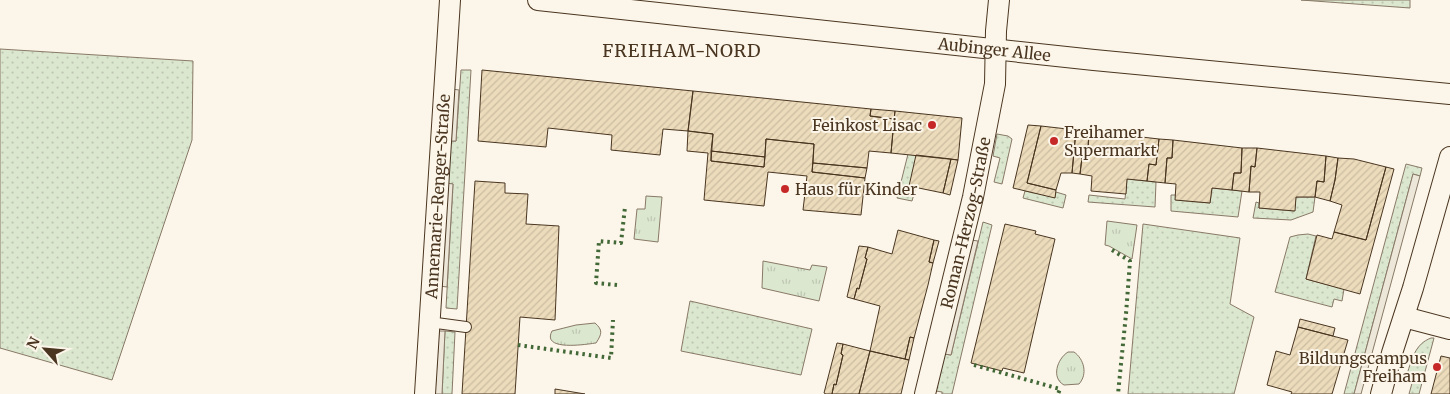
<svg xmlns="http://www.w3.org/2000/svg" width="1450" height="394" viewBox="0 0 1450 394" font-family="Merriweather,serif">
<defs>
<pattern id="grass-dots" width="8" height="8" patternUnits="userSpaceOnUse" patternTransform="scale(1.25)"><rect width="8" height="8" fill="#dce7d0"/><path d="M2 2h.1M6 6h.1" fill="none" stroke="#bec7b2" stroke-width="1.8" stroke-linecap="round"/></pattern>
<pattern id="park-tufts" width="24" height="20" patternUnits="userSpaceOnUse" patternTransform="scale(1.25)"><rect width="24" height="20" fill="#dce7d0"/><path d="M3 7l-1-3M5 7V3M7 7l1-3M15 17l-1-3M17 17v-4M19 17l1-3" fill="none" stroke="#bec7b2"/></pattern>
<pattern id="building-hatch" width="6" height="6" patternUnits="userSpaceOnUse" patternTransform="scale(1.25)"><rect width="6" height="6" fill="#ecdcbc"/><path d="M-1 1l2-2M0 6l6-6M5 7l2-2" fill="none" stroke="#ccbda1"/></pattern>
</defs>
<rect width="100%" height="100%" fill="#fbf6e9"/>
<path fill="url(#grass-dots)" stroke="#887966" d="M1301,0h109v8z
M0,49l193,12 -1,79 -80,240 -112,-32z
M461,70h10l-14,239 -11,-1 7,-124 -7,-1 3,-42h7z
M997,134l11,2 4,3 -10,45 -8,-2 6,-24 -7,-2z
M908,154l8,1v32l-4,14 -15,-3z
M1406,164l16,4 -2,8 -7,-2 -59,220h-10z
M1127,179l29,3 -1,25 -67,-5 1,-7 36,4z
M1212,188l30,3 -4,26 -67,-6v-16h5v5l34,3z
M1025,191l30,6 1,-5 10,3 -3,13 -40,-10z
M1296,197h19l-2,15 -22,8 -38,-2 3,-16 3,1v5l35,3z
M983,222l9,3 -40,169h-10v-2l-6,-1 8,-37 7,1z
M1143,224l97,14 -10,66 24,13 -20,77h-106z
M1308,234l8,2 -10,43 38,10 -2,12 -8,-2 -2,8 -57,-15 15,-55 8,-2z
M690,301l122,28 -11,46 -120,-24z
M445,331l10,1 -3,62h-10z
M1431,338h3l-15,56h-10l5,-18 -7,-2c5,-15 8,-30 24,-36z"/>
<path fill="url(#park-tufts)" stroke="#887966" d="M646,196l16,1 -4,45 -24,-3 3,-30h8z
M1107,221l30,4 -5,34 -23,-13 -4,-1z
M763,261l47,9 2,-5 15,2 -8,34 -57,-13z
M595,323c8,7 7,11 1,20 -8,1 -55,9 -44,-12l24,-6z
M1068,352h6c10,7 14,22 5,32l-15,1c-13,-7 -7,-26 4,-33z"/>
<path fill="#ede7d9" stroke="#887966" d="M452,89l7,1 -3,51h-7z
M1413,174l7,2 -59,218h-7z
M446,183l7,1 -6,103 -7,-1z
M971,240l7,1 -27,114 -7,-1z
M439,331h6l-3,63h-7z"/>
<path fill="url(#building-hatch)" stroke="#4a3520" d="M482,70l211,21 -5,40 -25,-2 -3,26 -49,-5 1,-15 -64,-7 -2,19 -68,-6z
M693,91l178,18 -1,7 24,3 -3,34 -22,-2 -2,17 -54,-5 1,-19 -48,-5 -1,18 -54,-6 2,-17 -25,-3z
M871,109l24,2 -1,8 -24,-3z
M895,111l67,7 -4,42 -67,-7z
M1028,125l13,1 -14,57 29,7 -1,8 -42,-10z
M1041,126l35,4 -4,43h-11l-5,17 -29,-7z
M1076,130l13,1 -1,18h-5l-3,25 -8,-1z
M688,131l25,3 -2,27 53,6 2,-28 48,5 -2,28 53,6 -4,37 -58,-5 4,-34 -39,-4 -4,34 -60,-6 4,-47 -21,-2z
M1089,131l70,8 -3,26 -7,-1 -2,17 -20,-2 -1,15 -35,-3 1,-15 -12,-2 3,-25h5z
M1159,139l14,1 -1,18h-5l-2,25 -18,-2 2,-17 7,1z
M1173,140l69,8 -1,25h-7l-2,17 -20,-2 -2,15 -35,-3 1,-16 -11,-1 2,-25h5z
M1242,148h15l-2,19 -4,-1 -2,26 -17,-2 2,-17h7z
M1257,148l69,8 -2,26 -7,-1 -2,16h-19l-1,14 -36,-3 1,-16h-11l2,-26 4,1z
M711,151l54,6 -1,10 -53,-6z
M916,155l35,4 -8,34 -34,-7z
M1326,156l12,2 -3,22 -5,21 -15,-4 2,-16 7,1z
M1338,158l16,1 32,8 -20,73 -32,-8 8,-27 -12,-4 5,-21z
M951,159l7,1 -8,35 -7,-2z
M813,163l54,5 -2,10 -53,-6z
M1386,167l8,2 -34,125 -54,-15 11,-44 15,4 2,-7 32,8z
M475,181l30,2v10l23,1 -2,30 33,2 -4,94 -35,-3 -5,77h-53z
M1005,224l31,7 -1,3 20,5 -31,134 -21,-5 -1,3 -31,-8z
M898,230l36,10 -5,22 4,1 -5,22 -14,53 -4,-1 -5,22 -35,-8 10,-45 -26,-7 3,-11 2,1 8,-30 -2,-1 3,-11 24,7z
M934,240l5,1 -6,22 -4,-1z
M859,246l9,1 -3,11 2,1 -8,30 -2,-1 -3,11 -7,-2z
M1300,319l35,9 -2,8 -35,-9z
M1298,327l50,13 -16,54h-41l1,-2 -25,-7 9,-34 14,4z
M910,337l4,1 -5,22 -4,-1z
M837,343l6,1 -2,10 2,1 -7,30 -2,-1 -2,10h-6l-2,-1z
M843,344l27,7 -11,43h-27l2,-10 2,1 7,-30 -2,-1z
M870,351l39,9 -8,34h-42z
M1441,356l9,2v36h-19z
M555,389l30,5h-30z"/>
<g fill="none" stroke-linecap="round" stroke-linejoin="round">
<g stroke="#4a3520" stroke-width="12">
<path id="lane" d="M429,322l37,5"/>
</g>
<g stroke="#4a3520" stroke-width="22">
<g id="street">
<path id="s1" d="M538,0l556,60 356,34"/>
<path d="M1404,317l46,12"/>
<path id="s2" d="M425,394l25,-394"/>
<path id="s3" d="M925,394l48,-197 22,-113 1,-53 3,-31"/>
<path d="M1381,394l11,-41 21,-65 37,-131"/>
</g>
</g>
<use href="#lane" stroke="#fbf6e9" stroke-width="10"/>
<use href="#street" stroke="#fbf6e9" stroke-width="20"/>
<path stroke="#436837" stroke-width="4" stroke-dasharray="2.5 4" stroke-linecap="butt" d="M1112,250l18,11 -4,53 -8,80
M617,285l-21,-2 3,-42 22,2 4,-36
M518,345l93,13 2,-38
M974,365l86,24 -2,5"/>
</g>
<g fill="#c62828" stroke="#fbf6e9" stroke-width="2">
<circle cx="932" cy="125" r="5"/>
<circle cx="1054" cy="141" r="5"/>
<circle cx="785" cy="189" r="5"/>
<circle cx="1437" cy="367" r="5"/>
</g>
<g text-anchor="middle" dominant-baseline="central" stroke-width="4" stroke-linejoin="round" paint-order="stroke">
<g font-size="16" fill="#4a3520" stroke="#fbf6e9">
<text stroke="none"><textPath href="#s1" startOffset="459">Aubinger Allee</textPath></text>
<text stroke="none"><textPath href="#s2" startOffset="198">Annemarie-Renger-Straße</textPath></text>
<text stroke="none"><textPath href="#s3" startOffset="176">Roman-Herzog-Straße</textPath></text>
</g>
<g font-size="16" fill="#4a3520" stroke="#fbf6e9" text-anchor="end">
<text x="922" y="125">Feinkost Lisac</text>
<text x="1064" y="132" text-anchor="start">Freihamer<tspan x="1064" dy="18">Supermarkt</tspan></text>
<text x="795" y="189" text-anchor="start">Haus für Kinder</text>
<text x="1427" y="358">Bildungscampus<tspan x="1427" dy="18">Freiham</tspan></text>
</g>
<g font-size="18" letter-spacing="1" fill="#4a3520" stroke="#fbf6e9">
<text x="682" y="50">FREIHAM-NORD</text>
</g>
</g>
<g transform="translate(45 349) rotate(297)" stroke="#fbf6e9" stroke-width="4" paint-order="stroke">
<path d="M0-4L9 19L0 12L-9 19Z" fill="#4a3520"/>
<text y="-8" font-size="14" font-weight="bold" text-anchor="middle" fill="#4a3520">N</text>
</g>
</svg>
